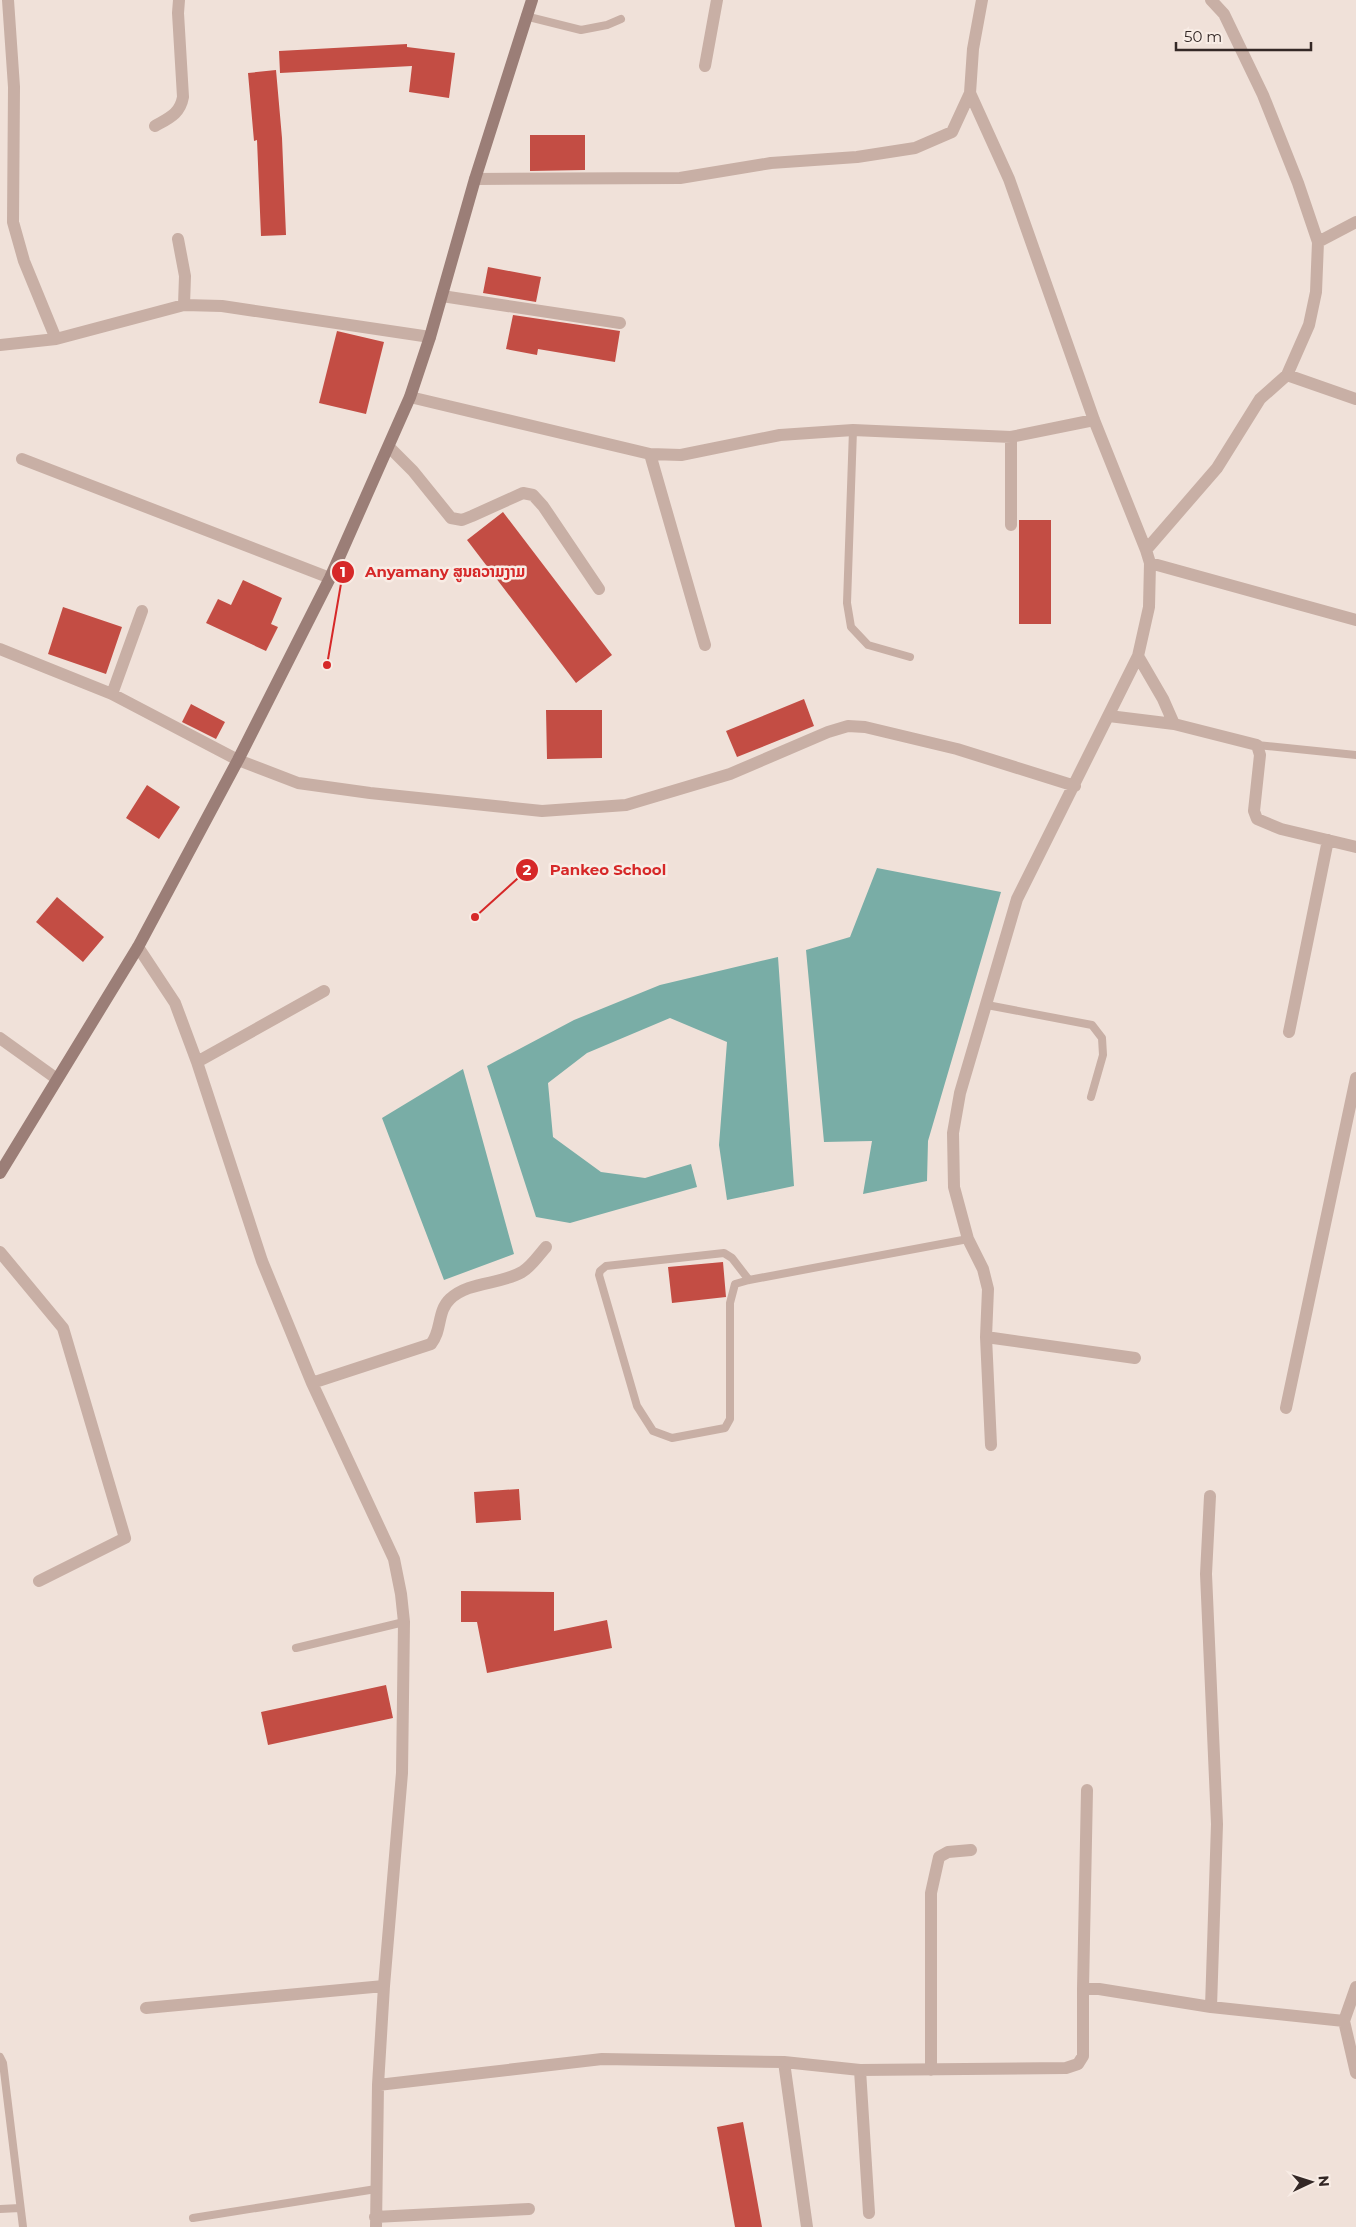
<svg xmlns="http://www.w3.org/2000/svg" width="1356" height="2227" viewBox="0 0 1356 2227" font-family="Montserrat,'Noto Sans Lao',sans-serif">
<rect width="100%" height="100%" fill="#f0e1d9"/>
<path fill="#79ada6" d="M877,868l124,24 -73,249 -1,40 -64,13 9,-53 -48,1 -18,-192 44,-13z
M778,957l16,229 -67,14 -8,-55 8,-103 -57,-24 -83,35 -39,30 5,54 48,35 44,6 46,-14 6,23 -127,36 -34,-6 -49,-151 87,-46 86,-35z
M463,1069l51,185 -70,26 -62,-162z"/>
<path fill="#c34d44" d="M407,44v3l48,6 -6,45 -40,-6 3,-26 -132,7 -1,-22z
M276,70l6,68 4,97 -25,1 -4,-96 -3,1 -6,-68z
M530,135h55v35l-55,1z
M488,267l53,10 -5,25 -53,-9z
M513,315l107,16 -5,31 -77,-13 -1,6 -31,-6z
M337,331l47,11 -18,72 -47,-11z
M503,512l109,143 -36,28 -109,-143z
M1019,520h32v104h-32z
M243,580l39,18 -11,26 7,3 -12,24 -60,-28 12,-24 13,6z
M63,607l59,20 -16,47 -58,-20z
M804,699l10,27 -77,31 -11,-26z
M191,704l34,18 -9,17 -34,-17z
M546,710h56v48l-55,1z
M147,785l33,22 -21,32 -33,-21z
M57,897l47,40 -21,25 -47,-40z
M723,1262l3,35 -54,6 -4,-36z
M519,1489l2,31 -45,3 -2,-31z
M461,1591l93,1v39l53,-11 5,28 -125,25 -10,-51h-16z
M386,1685l7,33 -125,27 -7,-33z
M743,2122l19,105h-27l-18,-100z"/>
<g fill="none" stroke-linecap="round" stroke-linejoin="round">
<path stroke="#c8afa5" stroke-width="8" d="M525,16l56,14 26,-5 14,-6
M853,430l-6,173 4,24 17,18 42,12
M1257,745l99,10
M987,1005l105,20 10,13 1,17 -12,42
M749,1280l-17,-22 -8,-5 -118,13 -6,5 -1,4 38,131 16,25 19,7 53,-10 5,-9v-116l5,-19 14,-4 219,-41
M296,1648l108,-26
M0,2057l3,6 20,164
M0,2209l20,-1
M193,2218l183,-29"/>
<path stroke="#c8afa5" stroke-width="12" d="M8,0l6,87 -1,135 11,39 32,78
M982,0l-9,49 -3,44 39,86 85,241 52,130 4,13 -1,44 -11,49 -121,243 -57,194 -7,40 1,54 14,52 15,30 5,20 -2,48 5,108
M705,66l12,-66
M155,126c14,-8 25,-12 28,-29l-5,-84 1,-13
M475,179l205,-1 91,-15 86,-6 58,-9 37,-16 18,-39
M178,239l7,37 -1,29
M1318,242l38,-20
M442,296l178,27
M0,345l56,-6 128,-34 38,1 208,31
M1287,375l69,24
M410,397l240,57 31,1 99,-20 73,-5 158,7 83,-17
M389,447l24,24 38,47 11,2 10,-4 51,-23 10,2 10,11 56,83
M650,454l55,191
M22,459l308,119
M1011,525v-88
M1146,550l71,-82 43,-69 27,-24 22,-50 7,-33 2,-50 -20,-59 -35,-88 -39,-81 -13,-14
M1150,563l206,57
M0,649l112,45 126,66 60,23 72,10 172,18 84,-6 104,-31 98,-42 20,-6 17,1 92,22 118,37
M1138,656l25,43 11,25 83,21 3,10 -6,56 3,8 24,10 75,18
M112,694l30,-83
M1109,716l65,8
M138,947l37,56 22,59 65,199 50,122 82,176 7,35 3,28 -2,151 -18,213 -6,99 -2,142
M1289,1032l39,-192
M0,1038l57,41
M197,1062l127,-71
M0,1252l63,76 62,210 -86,43
M986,1337l149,21
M312,1383l119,-39c11,-13 6,-33 19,-45 19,-18 50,-14 72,-27 9,-5 17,-17 24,-25
M1286,1408l70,-330
M1210,1496l-4,78 11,250 -6,183
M1356,1987l-12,34 12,52
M1083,1989l4,-199
M146,2008l238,-22
M784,2062l23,165
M860,2070l9,143
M931,2070v-177l8,-36 9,-5 23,-2
M378,2085l224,-26 182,3 76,8 206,-2 12,-4 5,-8v-67h16l112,18 133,14
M375,2217l154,-8"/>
<path stroke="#9b7e77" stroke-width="12" d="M0,1173l138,-226 100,-187 92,-182 80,-181 20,-60 45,-158 57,-179"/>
</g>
<path fill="none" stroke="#d62828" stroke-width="2" d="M327 665L343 572M475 917L527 870"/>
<g fill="#d62828" stroke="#f8ece5" stroke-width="2">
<circle cx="327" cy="665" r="5"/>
<circle cx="475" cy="917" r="5"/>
<circle cx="343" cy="572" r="12"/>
<circle cx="527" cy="870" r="12"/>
</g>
<g font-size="15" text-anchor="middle" font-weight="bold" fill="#fff">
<text x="343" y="577">1</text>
<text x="527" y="875">2</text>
</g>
<g font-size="15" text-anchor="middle" font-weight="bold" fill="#d62828" stroke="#f8ece5" stroke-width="5" stroke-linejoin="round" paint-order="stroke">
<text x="445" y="577">Anyamany ສູນຄວາມງາມ</text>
<text x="608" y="875">Pankeo School</text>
</g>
<g transform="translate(1311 2182) rotate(86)" stroke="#f8ece5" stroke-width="4" paint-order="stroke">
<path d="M0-4L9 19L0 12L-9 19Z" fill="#342826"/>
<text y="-8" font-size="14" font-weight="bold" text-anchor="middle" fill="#342826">N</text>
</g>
<path d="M1176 42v8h135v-8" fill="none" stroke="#342826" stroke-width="2.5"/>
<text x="1184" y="42" font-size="15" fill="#342826" stroke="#f8ece5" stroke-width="4" paint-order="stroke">50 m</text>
</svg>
